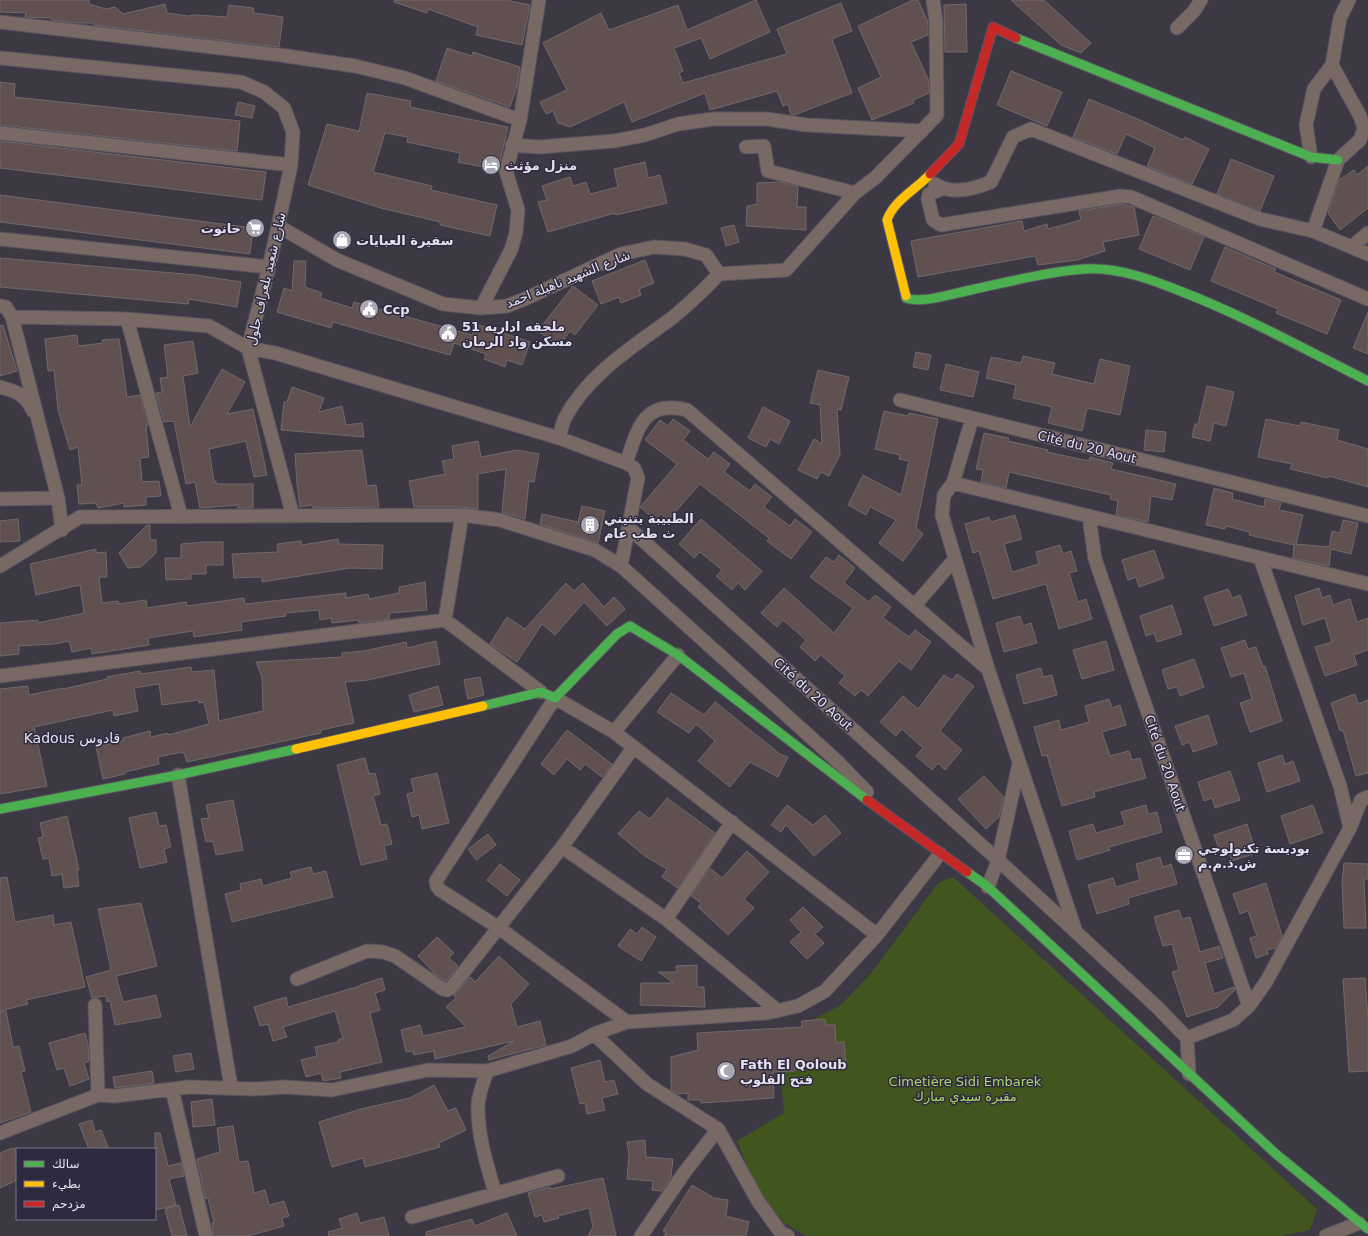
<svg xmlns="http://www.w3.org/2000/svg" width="1368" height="1236" viewBox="0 0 1368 1236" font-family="'DejaVu Sans','Noto Sans Arabic',sans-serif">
<rect width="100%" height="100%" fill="#3c3945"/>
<path fill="#41561e" d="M953,877l364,332 -7,21 -29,6h-475l-23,-14 -28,-37 -18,-44 47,-28 -4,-48 19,1 2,-40 40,-21 32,-34 65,-88z"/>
<path fill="#605150" stroke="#70696c" d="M0,0h89v4l17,5 9,-2 8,7 42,-10 2,9 21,3 7,-1 32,2 2,-12 24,3 1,5 29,4 -4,30 -186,-22 1,-2h-19l-23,-3v-2l-27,-1 1,-4 -26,-1z
M394,0h112l24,5 -8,40 -46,-10 2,-8 -50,-18 -1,4 -33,-11z
M756,0l14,32 -60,27 -9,-21 -27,10 9,23 -4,2 4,10 104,-29 -10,-25 64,-26 11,28 -20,8 20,54 -58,22h-3l-3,-11 -5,2 -6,-15 -67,19 -5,-17 -73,29 -8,-20 -54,25 -12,-4 -5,-12 -7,3 -6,-12 27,-12 -24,-47 58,-30 8,17 69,-25 9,25z
M913,0h5l10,22v13l-17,7 18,39v12l-16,7 1,3 -42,17 -14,-32 23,-11 -23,-51z
M1011,0h33l47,43 -10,10 -20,-8z
M966,4l1,48h-22l-1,-47z
M447,48l25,8 1,-4 47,15 -3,19 -7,21 -74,-26z
M1011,71l51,21 -15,34 -50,-21z
M0,82l15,2 -1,13 226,24 -3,30 -237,-26z
M367,93l44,8 -1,6 98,20 -10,43 -40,-8 2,-9 -53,-11 1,-5 -23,-4 -12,39 59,14 -1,4 66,15 -7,31 -50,-11v-3l-59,-14 -73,-23 19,-61 32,7z
M1089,99l51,21 43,20 2,-3 24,12 -17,35 -45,-18 8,-18 -29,-14 -9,20 -44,-17z
M238,102l17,4 -3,12 -17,-3z
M0,141l266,31 -4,28 -262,-32z
M1231,159l43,17 -14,35 -43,-17z
M645,162l3,16 12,-3 7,28 -51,12 -1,-2 -67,19 -10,-30 9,-2 -5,-14 28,-9 3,9 13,-4 4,12 28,-7 -4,-18z
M1368,166v42l-28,22 -12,-17 11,-33 15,-10 3,5z
M780,182l18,5 -1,20h9v23l-60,-4 1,-20 10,-2v-21z
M0,195l253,33 -3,26 -250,-32z
M1121,204l13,3 5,28 -36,7 2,9 -28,9 -39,5 -3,-9 -117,21 -7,-36 111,-20 2,10 23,-7 1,5 33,-9 -2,-9z
M1153,216l51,21 -14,33 -51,-21z
M734,225l5,17 -13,4 -5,-18z
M1225,247l51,22 -2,3 67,28 -14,34 -51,-21 2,-4 -67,-28z
M0,258l196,17 45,7 -4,25 -48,-8 -1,5 -188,-17z
M645,260l9,23 -15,6 2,6 -20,8 -2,-6 -18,7 -9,-23z
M294,261h12l-1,26 17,6 -2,5 32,10 2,-6 118,33 4,-11 54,18 -8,23 -15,-5 -2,7 -21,-8 2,-5 -32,-11 -4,12 -117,-33 -2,6 -54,-16 7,-24 8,3z
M573,286l25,19 -23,30 -5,-4 -11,15 -21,-15z
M1368,312v42l-15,-6z
M3,325l14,46 -17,5v-50z
M77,335l1,11 25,-3 -1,-3 17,-1 8,58 13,-2 8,30h-2l3,32 -9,1 2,24 17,-1 2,15 -15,1v8l-22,2v-4l-26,5 -2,-5 -17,1 -2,-19h5l-4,-38 -8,3 -12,-40 -4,-40 -6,1 -3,-32z
M193,341l5,32 -15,3 7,51 32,-58 23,13 -18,32 26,-5 14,66 -13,2 -8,-36 -37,8 5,33 2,-1v3h37v24h-15v-3l-38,3 -5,-26 -9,2 -12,-63 -10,1 -8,-29 6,-1 -2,-14 8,-1 -4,-32z
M916,352l15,3 -3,15 -15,-3z
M1023,356l32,7 -3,11 42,10 6,-25 30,7 -10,49 -33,-7 -5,23 -34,-8 4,-16 -39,-9 3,-13 -30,-7 5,-21 30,6z
M946,364l33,8 -6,25 -33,-7z
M818,370l31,7 -8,33 -4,-1 3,46 -11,21 -8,-4 -4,7 -19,-9 16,-31 8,5 -2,-39 -10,-2z
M1207,386l27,6 -8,34 -12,-3 -4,18 -18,-4 3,-13h3z
M292,387l32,11 -5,14 23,-6 4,19 16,-2 2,14 -83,-7 3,-28h3z
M763,407l27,14 -11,23 -9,-5 -4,8 -18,-9z
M884,411l25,5v-3l29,6 -22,109 7,6 -20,27 -24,-18 17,-23 -26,-13 -4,8 -18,-10 15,-30 38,20 8,-34 -10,-2 1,-4 -25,-6z
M673,419l17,12 -7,9 25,19 6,-7 16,12 -6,8 26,19 5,-7 17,13 -8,10 26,19 5,-7 17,13 -21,27 -24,-18 2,-3 -69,-54 -32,36 -7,-6 -6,6 -15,-13 37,-43 -32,-24 15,-20 8,6z
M1266,419l34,7 1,-4 38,8 -2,10 31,9v38l-39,-11 -1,2 -38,-9 2,-5 -34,-7z
M1146,430l20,2 -2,20 -20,-2z
M984,433l25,5 -1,3 40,9 -1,2 42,9 1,-4 23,6 -2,6 65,15 -4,16 -21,-4 -3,26 -32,-7 2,-14 -8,-2 1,-4 -102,-23 -3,16 -25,-6 2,-12 -7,-1z
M478,441l3,16 36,-7 22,4 -5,28 -5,-1 -4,38 -23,-7 4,-43 -28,5v35l-16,-2h-48l-5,-26 36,-7 -3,-13 12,-2 -2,-13z
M362,450l5,36 9,-1 3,22 -66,1 -1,-3 -12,2 -3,-23 -2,-30z
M1214,488l19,5 -1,6 32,8 1,-8 16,4 -2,7 24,5 -7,29 33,3 3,-16 8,2 3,-13 15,3 -7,31 -20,-5 -2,17 -36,-8 1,-13 -45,-10 1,-3 -24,-6 -1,3 -19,-4z
M582,506l23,5 -7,32 -58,-19 2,-10 36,8z
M1015,515l7,24 -18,5 8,28 27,-8 -3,-12 24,-7 3,9 8,-3 6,20 -8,2 9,29 8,-3 6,20 -33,10 -13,-45 -53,15 -14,-48 -6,2 -8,-29 24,-7 2,5z
M18,519l2,22 -20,1v-21z
M701,519l61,52 -17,19 -7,-7 -6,7 -16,-14 6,-6 -22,-18 -6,6 -15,-14z
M147,525h3v15h6v13l-15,14 -13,1 -9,-15z
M338,539l1,5 44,1 -1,24 -32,-1 -88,14v-5l-28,1 -2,-24 46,-2 -1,-8 24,-3 1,4z
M204,542h19v23h-17v9h-15v5l-25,1 -1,-22h16v-14z
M96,549v4l10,-1 1,25h-8l3,26 16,-2 1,3 27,-4 1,8 39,-6 1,4 57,-8 1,6 101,-11v5l22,-4 1,5 30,-6v-6l26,-5 2,28 -38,3 1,6 -31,4 -1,-3 -26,3 -1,-5 -11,2 -1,-10 -34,3 1,3 -45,6 1,8 -48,7 -1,-6 -45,7 1,7 -57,9 -1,-6 -19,4 -3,-11 -15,3 -35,2v8l-19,2v-33l38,-3v3l46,-10 -4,-28 -44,10 -6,-31z
M1154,550l10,28 -25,9 -3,-10 -8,3 -6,-20z
M839,555l16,13 -11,15 25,19 6,-7 16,12 -8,11 26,19 6,-7 16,12 -20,28 -12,-9 -31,35 -7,-6 -6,6 -16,-13 6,-7 -24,-21 -6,6 -15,-14 6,-7 -23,-20 -6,7 -16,-14 23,-25 50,45 19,-25 -43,-31 16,-20 8,5z
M566,583l8,8 9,-8 21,24 10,-10 11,12 -18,17 -23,-24 -29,33 -13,-11 -25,38 -27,-18 17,-27 18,12z
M1319,588l3,10 8,-3 3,10 17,-6 7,23 11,-4v32l-14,5 3,10 -32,11 -10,-29 17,-5 -7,-24 -22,7 -8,-29z
M1228,589l4,9 8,-3 7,20 -33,11 -10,-29z
M1172,605l10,29 -25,8 -3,-9 -8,3 -6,-20z
M1020,616l3,10 8,-3 6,20 -33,9 -8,-29z
M1245,640l3,9 8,-2 7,20 2,-1 17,55 -32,11 -10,-29 12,-4 -8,-26 -13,4 -10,-29z
M436,641l4,23 -72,16 -23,2 9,41 -33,7v3l-134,29 -3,-9h-2v-1l-24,5 1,7 -34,8v2l-22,5 -7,-32 27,-6v-3l27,-7 1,6 17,-4v2l41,-11 -5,-22 -5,1v-3l-37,5 -3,-21 -25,4 4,23 -24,5 -1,-6 -79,17 13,59 -47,8v-105l28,-3 1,9 34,-7v1l44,-10v-2l33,-6 1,3 50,-7 1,5 22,-2 5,51 44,-10 -1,-34 -6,-15 86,-5v-4l22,-2 42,-9 1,6z
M1106,641l8,29 -32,9 -9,-29z
M1194,659l10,28 -24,9 -3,-9 -9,2 -6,-19z
M1041,668l2,9 9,-2 5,20 -33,9 -8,-29z
M957,674l17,12 -34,45 22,19 -17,20 -7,-7 -6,7 -16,-14 7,-8 -21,-19 -6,7 -16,-14 23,-26 15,13 26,-34 8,5z
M480,677l4,18 -16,4 -4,-19z
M438,686l5,19 -29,7 -5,-17z
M671,693l33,22 11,-13 65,52 8,3 -10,20 -28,-15 -20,25 -32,-26 17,-20 -19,-17 -7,9 -32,-21z
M1355,694l3,10 10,-4v73l-12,3 -13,-46 -3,1 -9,-28z
M1109,699l3,9 8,-3 6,20 -24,7 8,24 19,-5 3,9 8,-2 6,20 -52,14 1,5 -33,9 -15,-51 -5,1 -8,-29 25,-7 2,10 28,-8 -4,-16z
M1208,715l9,29 -24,8 -3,-10 -8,3 -7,-19z
M567,730l45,34 -10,13 -17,-13 -5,6 -13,-11 -13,16 -13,-11z
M1282,755l3,9 8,-3 7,20 -33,11 -9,-29z
M365,758l4,16 6,-1 5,21 -7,2 8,29 6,-1 5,20 -8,2 3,13 -26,6 -24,-100z
M1230,771l10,29 -25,8 -3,-10 -8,3 -6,-19z
M437,773l12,50 -27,6 -3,-14 -7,2 -5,-23 7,-2 -3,-13z
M984,776l20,21 -5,20 -13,12 -28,-30z
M667,798l48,35 -37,55 -16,-11 5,-8 -22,-13 -27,-22 21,-23 11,8z
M233,800l10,50 -27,5 -3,-14 -7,1 -5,-23 8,-1 -3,-13z
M787,805l26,20 12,-10 16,18 -27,23 -28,-31 -5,7 -10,-7z
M1146,805l2,9 9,-2 5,20 -53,15 1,3 -33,10 -8,-29 24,-7 3,9 29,-8 -4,-13z
M1313,805l10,28 -33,11 -9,-28z
M156,812l3,14 7,-1 5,22 -7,2 3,13 -27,6 -11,-50z
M67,816l12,54h-2l2,16 -15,2 -2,-14 -10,2 -3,-18 -6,1 -5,-21 5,-1 -3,-14z
M1247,824l9,29 -24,8 -3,-9 -8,3 -7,-20z
M488,834l8,11 -20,15 -8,-11z
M747,851l22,21 -25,27 10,9 -26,27 -30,-28 3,-4 -10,-7 19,-28 12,10z
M1160,857l3,10 8,-3 6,20 -49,14 1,6 -32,10 -9,-29 25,-7 3,9 24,-7 -4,-16z
M1344,863l24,1v15h-4l2,49h-22l-2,-46z
M500,864l20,16 -13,16 -20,-16z
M311,867l2,7 13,-3 7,26 -101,25 -7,-28 16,-4 -1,-6 21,-5 2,7 29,-8 -2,-6z
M7,877l8,45 38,-7 1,10 17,-3 14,65 -59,13 2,4 -28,7v-133z
M1266,883l16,53 -6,12 -9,2 1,4 -12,4 -6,-20 7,-2 -9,-25 -8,3 -7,-20z
M141,903l16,63 -41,10 7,26 33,-7 5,22 -46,8 -5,-24 -3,1 -1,-6 -14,2 -6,-21 25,-7 -13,-61z
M803,907l20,20 -8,7 9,9 -17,16 -17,-17 11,-10 -11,-12z
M1179,910l3,9 8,-2 10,35 19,-6 4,12 -18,5 9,31 20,-7 1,3 -17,17 -31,10 -15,-45 7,-2 -7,-26 -9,2 -9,-29z
M642,927l14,10 -15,24 -23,-15 12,-17 7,5z
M437,937l17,16 -5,5 9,8 -12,15 -11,-7 -17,-18z
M499,956l30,28 -18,20 6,23 23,-6 6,24 -57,15 -1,-4 26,-15 -79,18 -1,-8 -20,4 -1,-4 -7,1 -5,-22 19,-5 3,11 43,-9 -20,-20 10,-9 -2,-2 16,-19 5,5z
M697,965v22h7l1,20 -65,-2 1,-22h33l-16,-11h19l-1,-6z
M382,978l3,12 -10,3 5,17 -10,3 12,49 -42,10 1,6 -18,3 -2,-8 -15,4 -5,-17 16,-4 -2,-9 23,-5v-2l5,-2 -8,-27 -52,16 4,10 -14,4 -5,-17 -8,2 -6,-19 32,-10 2,10 72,-21v-1z
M1365,978l3,41v52l-19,1 -6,-93z
M6,1011l7,36 6,-1 6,25 -4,1 10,40 -31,11v-111z
M825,1019l1,6h9l1,18 8,-1 2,22h-52l1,7 -22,1 1,26 -73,5v-3h-13v-7l-11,1 -6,-4v-33l27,-7 -1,-17 105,-6v-6z
M85,1033l3,11 1,17 -5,2 5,16 -19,7 -6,-18 -7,2 -8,-27z
M191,1053l3,16 -18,3 -3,-16z
M600,1060l5,22 9,-2 4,14 -16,4 3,12 -18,4 -2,-11 -5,1 -9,-36z
M152,1071l2,12 -39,5 -2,-11z
M434,1085l14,26 8,-3 10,22 -27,13 1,4 -36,10 -39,10 -2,-9 -31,9 -13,-45 42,-13 49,-11z
M212,1099l3,26 -22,2 -2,-25z
M92,1120l3,12 6,-2 8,19h-20l-10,-25z
M233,1126l6,36 9,-1 6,32 11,-3 4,15 15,-4 5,15 -7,2 2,8 -36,10h-34l-2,-13h2l-6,-25 -2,1 -9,-40 23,-7 -3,-24z
M155,1133h5l8,33 13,-3 3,13 -15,3 7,26 -21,5z
M645,1140l1,17 27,2 -2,18 -9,14 -10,-1 1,-9 -26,-2 2,-24 -2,-13z
M12,1148l1,1 4,-1v32l-17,8v-35z
M603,1178l13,58h-28l5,-9 -4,-19 -31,8 1,2 -15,4 -2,-7 -7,2 -7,-24 22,-6v2z
M692,1185l22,13 14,2 -2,16 23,6 -3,14h-82l2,-4 -3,-1z
M179,1205l8,31h-15l-7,-27z
M357,1213l3,10 24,-6 5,19h-60l-1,-4 14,-4 -3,-9z
M507,1213l10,23h-91v-4l46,-13 3,7z"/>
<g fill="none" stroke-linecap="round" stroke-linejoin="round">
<g stroke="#585560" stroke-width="15">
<path id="street" d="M0,22l280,33 75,11 50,12 115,42
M1177,28l17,-17 7,-11
M0,58l241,24 23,10 20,16 9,24 -2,33 -13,61 -9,41 -21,81 45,168
M0,133l291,32
M512,145l27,2 75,-6 31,-6 33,-11 35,-5h54l40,6 115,6
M1311,157l-5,-32 8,-36 18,-24 8,-47 9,-18
M935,184c16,11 39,5 56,-2l22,-45 18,-8 229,90 53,12 55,23
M942,189l-13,5 -1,5 5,21 8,5 180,-29 10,1 237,102
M855,193l20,-15 62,-63 -1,-94 -3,-21
M278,226l59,34 106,44 38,4 26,-2 20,-8 94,-44 33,-7 31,2 21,6 13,19c-15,16 -30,30 -47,44 -38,28 -84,56 -107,100 -3,6 -4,14 -6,20
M1313,231l25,-71 22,-20 4,-12 -4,-12 -28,-51
M0,239l269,28
M1352,247l16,-14
M719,274l67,-4 69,-77 -87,-22 -4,-25 -18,1
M0,306l6,1 6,10 115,2 82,7 39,22 27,5 284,85 67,25 8,5 4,10 -17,88
M481,308l30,-58 5,-17 2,-23 -12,-39 14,-51 19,-120
M12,317l46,181 4,32
M127,319l54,197
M0,387c16,4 26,8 33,24
M900,400l468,116
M626,463c12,-34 17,-64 61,-53l301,259
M953,483l19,-64
M0,499l58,-1
M1089,517l6,42 154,447
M629,528l369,332 159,147 30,31 2,36
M1260,558l80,228 10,42
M0,566l80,-49 382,-2 38,5 95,30 26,16 215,194 31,32
M915,605l39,-45
M445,620l17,-105
M0,676l445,-56 96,72
M614,732l64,-77
M178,775l53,312
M562,847l104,72 112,92
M988,887l10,-27 21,-96
M666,919l66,-97
M1076,932l-88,-263 -46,-154 2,-20 9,-12 415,101
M297,979l70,-28 16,1 12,4 48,33 4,1 4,-2 111,-141 71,-99
M95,1005l3,90
M627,1022l-128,-94 -59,-38 -3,-4 -1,-5 119,-183 59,34 263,203
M594,1034l53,50 71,45 40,72 23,32 7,3
M1187,1038l46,-18 16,-14 17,-24 84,-154 11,-28 7,-3
M487,1071c-3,10 -8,22 -9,33 -1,30 9,61 17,89
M172,1089l34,147
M0,1133l98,-38 17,1 74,-9 66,2 30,-2 47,3 96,-20 59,1 85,-25 22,-12 33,-12 140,-9 31,-7 27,-15 52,-56 63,-81
M412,1217l146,-41
M641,1236l43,-63 34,-44
M1326,1236l33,-13"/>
</g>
<g stroke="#585560" stroke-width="11">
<path id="fast" d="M1016,38l295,119 27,3
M906,296v2c17,6 48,-5 65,-8 37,-8 75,-18 113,-21 34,-2 66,10 96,22 65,25 126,59 188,90
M483,706l58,-14 14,6 62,-64 13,-8 48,29 189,145
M0,809l178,-34 118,-26
M967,872l21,15 288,267 92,75"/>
</g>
<g stroke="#585560" stroke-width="11">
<path id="slow" d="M906,296l-19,-76c7,-20 30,-31 43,-46
M296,749l187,-43"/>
</g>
<g stroke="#585560" stroke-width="11">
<path id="jam" d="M930,174l29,-30 34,-117 23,11
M867,800l100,72"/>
</g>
<use href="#street" stroke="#796964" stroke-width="13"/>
<use href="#fast" stroke="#4caf50" stroke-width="9"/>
<use href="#slow" stroke="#ffc107" stroke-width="9"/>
<use href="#jam" stroke="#c62828" stroke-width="9"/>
</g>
<defs>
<g id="hotel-disc" transform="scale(1)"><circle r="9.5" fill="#aaa7b4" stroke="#2f2a40"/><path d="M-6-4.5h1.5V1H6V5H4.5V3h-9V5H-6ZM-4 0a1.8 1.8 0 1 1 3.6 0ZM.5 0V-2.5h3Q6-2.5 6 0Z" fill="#fff"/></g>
<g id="supermarket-disc" transform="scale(1)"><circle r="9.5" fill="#aaa7b4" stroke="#2f2a40"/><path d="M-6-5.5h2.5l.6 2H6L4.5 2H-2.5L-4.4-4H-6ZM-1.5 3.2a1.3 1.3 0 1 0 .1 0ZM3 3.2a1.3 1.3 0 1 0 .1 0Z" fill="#fff"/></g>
<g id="shop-disc" transform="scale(1)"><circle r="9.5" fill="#aaa7b4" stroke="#2f2a40"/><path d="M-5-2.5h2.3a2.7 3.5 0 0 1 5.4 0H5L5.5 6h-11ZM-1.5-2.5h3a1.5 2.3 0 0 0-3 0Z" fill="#fff"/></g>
<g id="civic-disc" transform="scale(1)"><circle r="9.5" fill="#aaa7b4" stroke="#2f2a40"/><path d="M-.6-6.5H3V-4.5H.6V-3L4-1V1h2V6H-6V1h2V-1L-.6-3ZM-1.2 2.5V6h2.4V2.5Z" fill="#fff"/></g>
<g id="building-disc" transform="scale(1)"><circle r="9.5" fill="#aaa7b4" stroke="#2f2a40"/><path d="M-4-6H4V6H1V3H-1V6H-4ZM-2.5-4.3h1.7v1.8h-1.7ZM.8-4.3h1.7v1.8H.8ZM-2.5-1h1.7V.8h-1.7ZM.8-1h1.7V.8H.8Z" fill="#fff"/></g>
<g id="office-disc" transform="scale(1)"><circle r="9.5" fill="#aaa7b4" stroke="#2f2a40"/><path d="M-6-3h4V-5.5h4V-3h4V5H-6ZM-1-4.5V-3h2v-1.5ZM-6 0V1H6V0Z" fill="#fff"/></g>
<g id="mosque-disc" transform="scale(1)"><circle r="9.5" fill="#aaa7b4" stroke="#2f2a40"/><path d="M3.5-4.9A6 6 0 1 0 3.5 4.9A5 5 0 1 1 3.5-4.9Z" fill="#fff"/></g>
</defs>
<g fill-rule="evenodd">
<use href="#hotel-disc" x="491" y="165"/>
<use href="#supermarket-disc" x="255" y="228"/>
<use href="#shop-disc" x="342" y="240"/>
<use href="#civic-disc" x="369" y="309"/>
<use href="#civic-disc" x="448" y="333"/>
<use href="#building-disc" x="590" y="525"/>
<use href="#office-disc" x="1184" y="855"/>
<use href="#mosque-disc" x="726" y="1071"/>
</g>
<g text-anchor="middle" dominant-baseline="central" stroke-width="3" stroke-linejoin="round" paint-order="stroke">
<g font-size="13" font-weight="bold" fill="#e5e2f0" stroke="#2f2a40" text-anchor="start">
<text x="505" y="165">منزل مؤثث</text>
<text x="241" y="228" text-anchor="end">حانوت</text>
<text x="356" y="240">سفيرة العبايات</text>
<text x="383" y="309">Ccp</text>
<text x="462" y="326">ملحقه اداريه 51<tspan x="462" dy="15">مسكن واد الرمان</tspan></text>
<text x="604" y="518">الطبيبة بننيني<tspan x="604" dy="15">ث طب عام</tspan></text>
<text x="1198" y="848">بوديسة تكنولوجي<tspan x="1198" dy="15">ش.ذ.م.م</tspan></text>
<text x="740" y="1064">Fath El Qoloub<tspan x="740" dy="15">فتح القلوب</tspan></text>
</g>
<g font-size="13" fill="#e5e2f0" stroke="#2f2a40">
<text transform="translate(266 279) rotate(-77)">شارع شعيد بلعراف جلول</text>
<text transform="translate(568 279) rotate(-22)">شارع الشهيد ناهيلة احمد</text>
<text transform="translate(1087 447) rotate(14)">Cité du 20 Aout</text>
<text transform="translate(813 694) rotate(42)">Cité du 20 Aout</text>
<text transform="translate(1165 763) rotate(71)">Cité du 20 Aout</text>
</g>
<g font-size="13" fill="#abd66d" stroke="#2f2a40">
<text x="965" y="1081">Cimetière Sidi Embarek<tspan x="965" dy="15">مقبرة سيدي مبارك</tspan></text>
</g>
<g font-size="14" fill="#e5e2f0" stroke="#2f2a40">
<text x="72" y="738">Kadous قادوس</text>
</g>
</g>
<rect x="16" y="1148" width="140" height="72" fill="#2f2a40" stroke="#787486"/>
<rect x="24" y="1161" width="20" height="6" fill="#4caf50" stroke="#787486"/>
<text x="52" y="1168" font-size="12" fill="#e5e2f0">سالك</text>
<rect x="24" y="1181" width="20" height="6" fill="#ffc107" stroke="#787486"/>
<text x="52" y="1188" font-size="12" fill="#e5e2f0">بطيء</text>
<rect x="24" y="1201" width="20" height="6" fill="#c62828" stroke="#787486"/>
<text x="52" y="1208" font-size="12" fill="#e5e2f0">مزدحم</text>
</svg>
